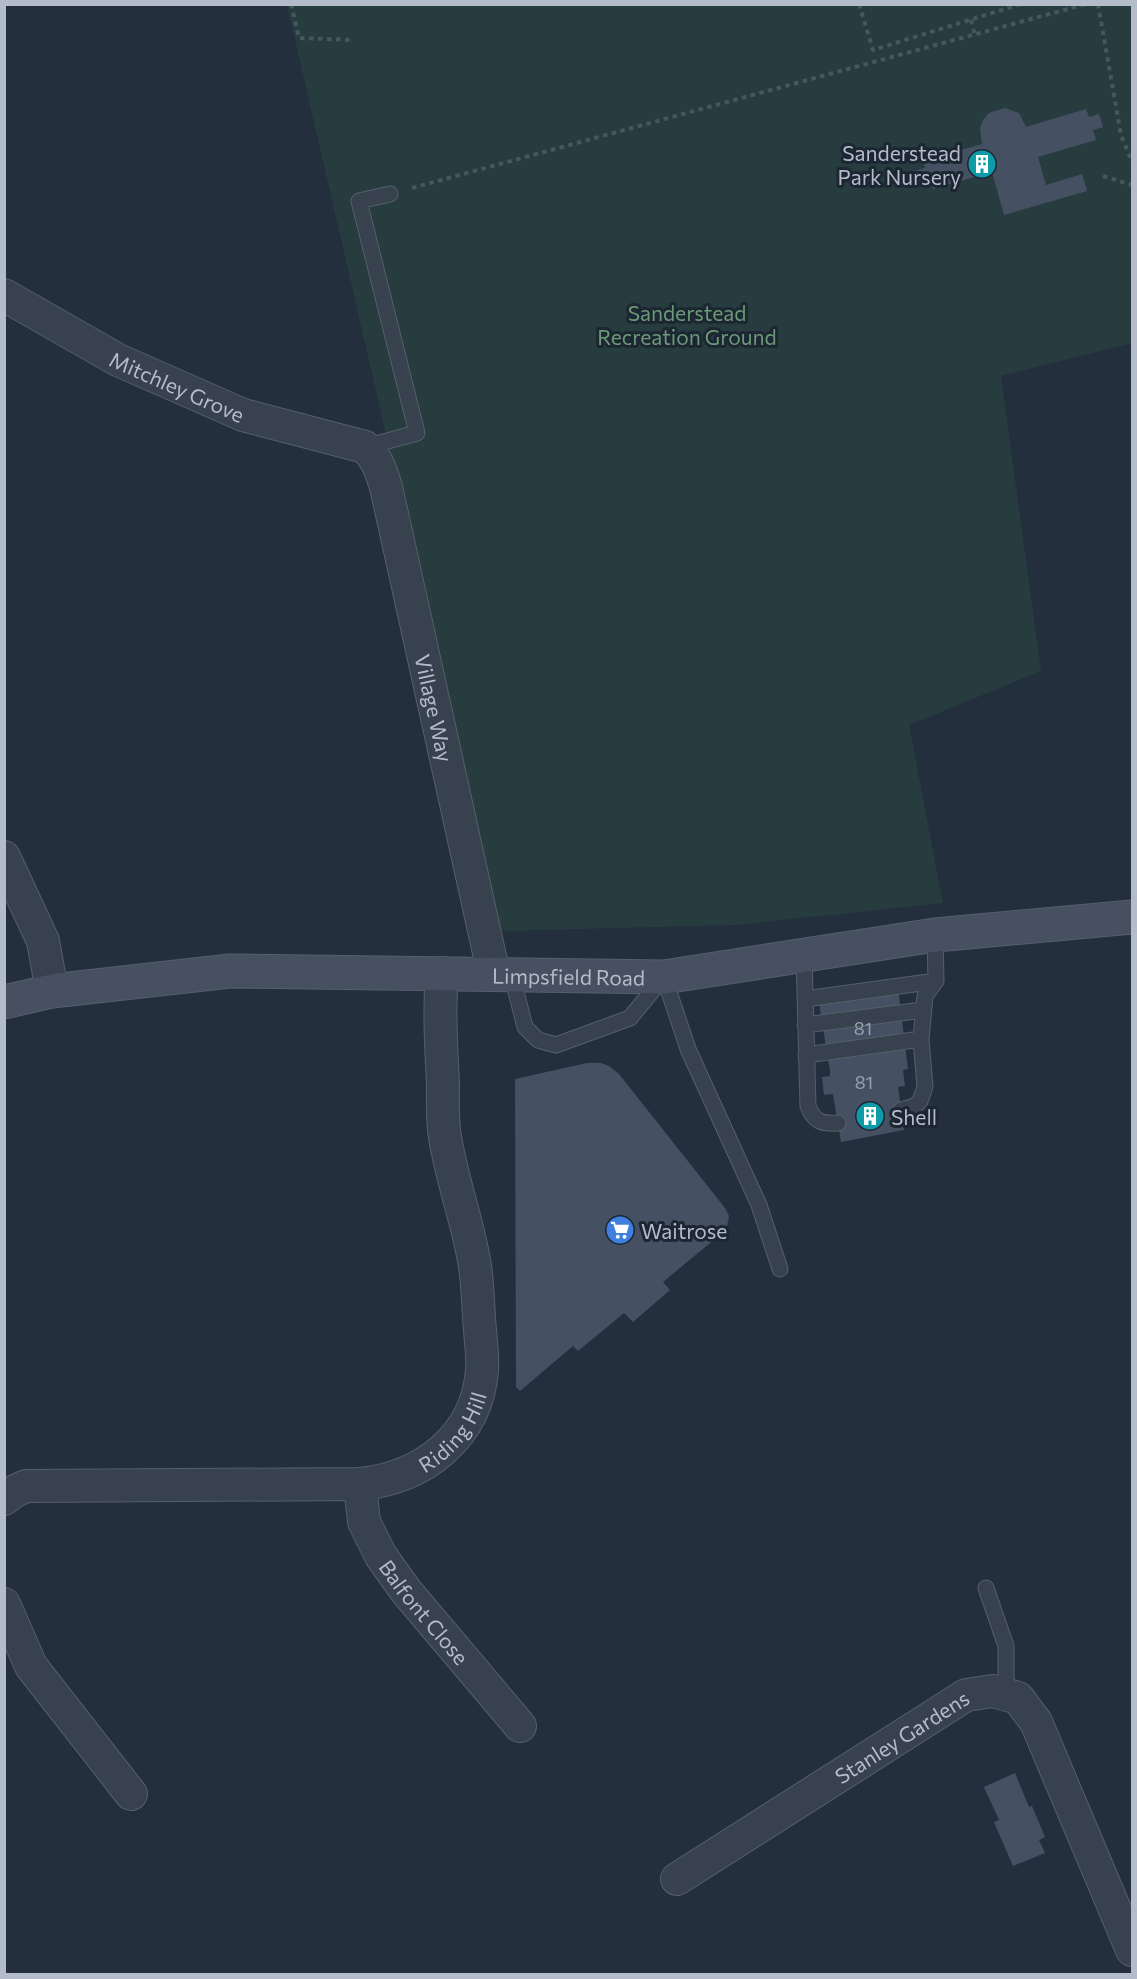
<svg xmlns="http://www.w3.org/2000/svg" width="1137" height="1979" viewBox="0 0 1137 1979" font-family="Commissioner,sans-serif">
<rect width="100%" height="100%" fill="#242f3e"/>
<path fill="#263c3f" d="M287,5h845v338l-131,33 40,295 -132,54 34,178 -207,22 -242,6 -109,-501z"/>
<path fill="#455162" d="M1005,108l14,5 7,14 60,-18 3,8 10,-3 4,13 -10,3 3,10 -58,17 8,28 36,-11 5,17 -83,24 -12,-43 -59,17 -3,-10 -12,4 -4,-12 11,-3 -2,-7 59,-17 -2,-16 3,-8 6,-7z
M898,988l10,81 -5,1 2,16 -7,1 6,43 -63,12 -8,-48 -9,1 -2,-18 8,-1v-5l-12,-74z
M587,1063h14l8,3 10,8 106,134 4,8 -2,10 -6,8 -58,48 7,8 -37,32 -9,-9 -46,38 -5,-5 -53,45 -4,-4 -1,-308z
M1015,1773l14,34 3,-1 13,31 -6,3 6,13 -32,13 -19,-44 5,-2 -15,-33z"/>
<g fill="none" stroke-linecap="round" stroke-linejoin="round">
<g stroke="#565f6c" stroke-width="17">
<path id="service" d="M365,447l52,-14 -58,-232 31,-7
M804,954l4,152c6,16 14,18 30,17
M512,976l13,51 13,13 18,5 74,-27 32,-39
M664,977l24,72 71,156 21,64
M805,999l131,-18
M805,1025l118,-15
M806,1055l115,-16
M901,1110l14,-4 5,-5 5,-14 -4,-48 4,-43 11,-15 -1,-46
M986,1588l20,58v49"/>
</g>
<g stroke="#565f6c" stroke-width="34">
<g id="minor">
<path id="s1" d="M4,295l114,65 125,55 122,32c12,11 16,24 21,40l108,488"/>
<path d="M4,857l39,84 9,50"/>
<path id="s2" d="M360,1484l4,38 17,34 25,35 114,135"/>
<path id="s3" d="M4,1499l9,-7 13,-6 334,-2c63,-6 117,-47 122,-114 1,-13 -1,-27 -2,-40 -2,-21 -2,-43 -5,-64 -7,-44 -23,-85 -30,-129 -3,-17 -2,-37 -2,-54 -2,-37 -4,-73 -1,-110"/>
<path d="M4,1604l27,62 100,128"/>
<path id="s4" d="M677,1879l289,-184 27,-4 25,7 18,24 96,228"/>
</g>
</g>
<g stroke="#565f6c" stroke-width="35">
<g id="secondary">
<path id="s5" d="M4,1002l48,-11 178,-20 434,6 271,-42 197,-18"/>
</g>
</g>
<path stroke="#44595c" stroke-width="4" stroke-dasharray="4.5 4.5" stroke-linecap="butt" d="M291,4l8,34 54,2
M859,4l14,46 148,-46
M1098,4l23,131 11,27
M971,20l4,15
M1103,176l29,9
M412,188l674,-184"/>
<use href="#service" stroke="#38414e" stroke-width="15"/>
<use href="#minor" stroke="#38414e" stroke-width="32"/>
<use href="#secondary" stroke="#465061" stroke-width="33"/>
</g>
<defs>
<g id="building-disc" transform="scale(1.5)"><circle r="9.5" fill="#0f9aa8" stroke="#1d2633"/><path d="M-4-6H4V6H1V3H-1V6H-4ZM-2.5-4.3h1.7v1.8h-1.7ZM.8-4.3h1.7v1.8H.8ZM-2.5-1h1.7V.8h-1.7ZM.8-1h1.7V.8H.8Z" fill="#fff"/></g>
<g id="supermarket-disc" transform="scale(1.5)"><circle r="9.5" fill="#3f7fe0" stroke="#1d2633"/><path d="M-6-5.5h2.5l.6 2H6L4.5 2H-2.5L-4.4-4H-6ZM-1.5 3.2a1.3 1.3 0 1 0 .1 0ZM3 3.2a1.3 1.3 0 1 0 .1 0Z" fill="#fff"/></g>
</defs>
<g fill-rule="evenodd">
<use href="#building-disc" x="982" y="164"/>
<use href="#building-disc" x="870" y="1116"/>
<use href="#supermarket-disc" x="620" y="1230"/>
</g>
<g text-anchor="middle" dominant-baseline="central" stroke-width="6" stroke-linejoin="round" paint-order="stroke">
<g font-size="18" fill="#98a1af">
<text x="863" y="1028">81</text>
<text x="864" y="1082">81</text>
</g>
<g font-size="21" fill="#b4bcc9" stroke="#1d2633" text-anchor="start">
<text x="961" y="152" text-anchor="end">Sanderstead<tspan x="961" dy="24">Park Nursery</tspan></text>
<text x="891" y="1116">Shell</text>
<text x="641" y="1230">Waitrose</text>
</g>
<g font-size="21" fill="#6b9a76" stroke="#1d2633">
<text x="687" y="312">Sanderstead<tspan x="687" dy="24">Recreation Ground</tspan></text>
</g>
<g font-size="21" fill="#b4bcc9" stroke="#1d2633">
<text stroke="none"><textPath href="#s1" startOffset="196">Mitchley Grove</textPath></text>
<text stroke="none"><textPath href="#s1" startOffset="666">Village Way</textPath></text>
<text stroke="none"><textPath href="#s5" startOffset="567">Limpsfield Road</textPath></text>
<text stroke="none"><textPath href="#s3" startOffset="471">Riding Hill</textPath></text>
<text stroke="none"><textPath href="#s2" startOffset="147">Balfont Close</textPath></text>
<text stroke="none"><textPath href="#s4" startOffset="266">Stanley Gardens</textPath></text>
</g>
</g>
<rect width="1137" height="1979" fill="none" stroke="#b4bcc9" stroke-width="12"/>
</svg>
